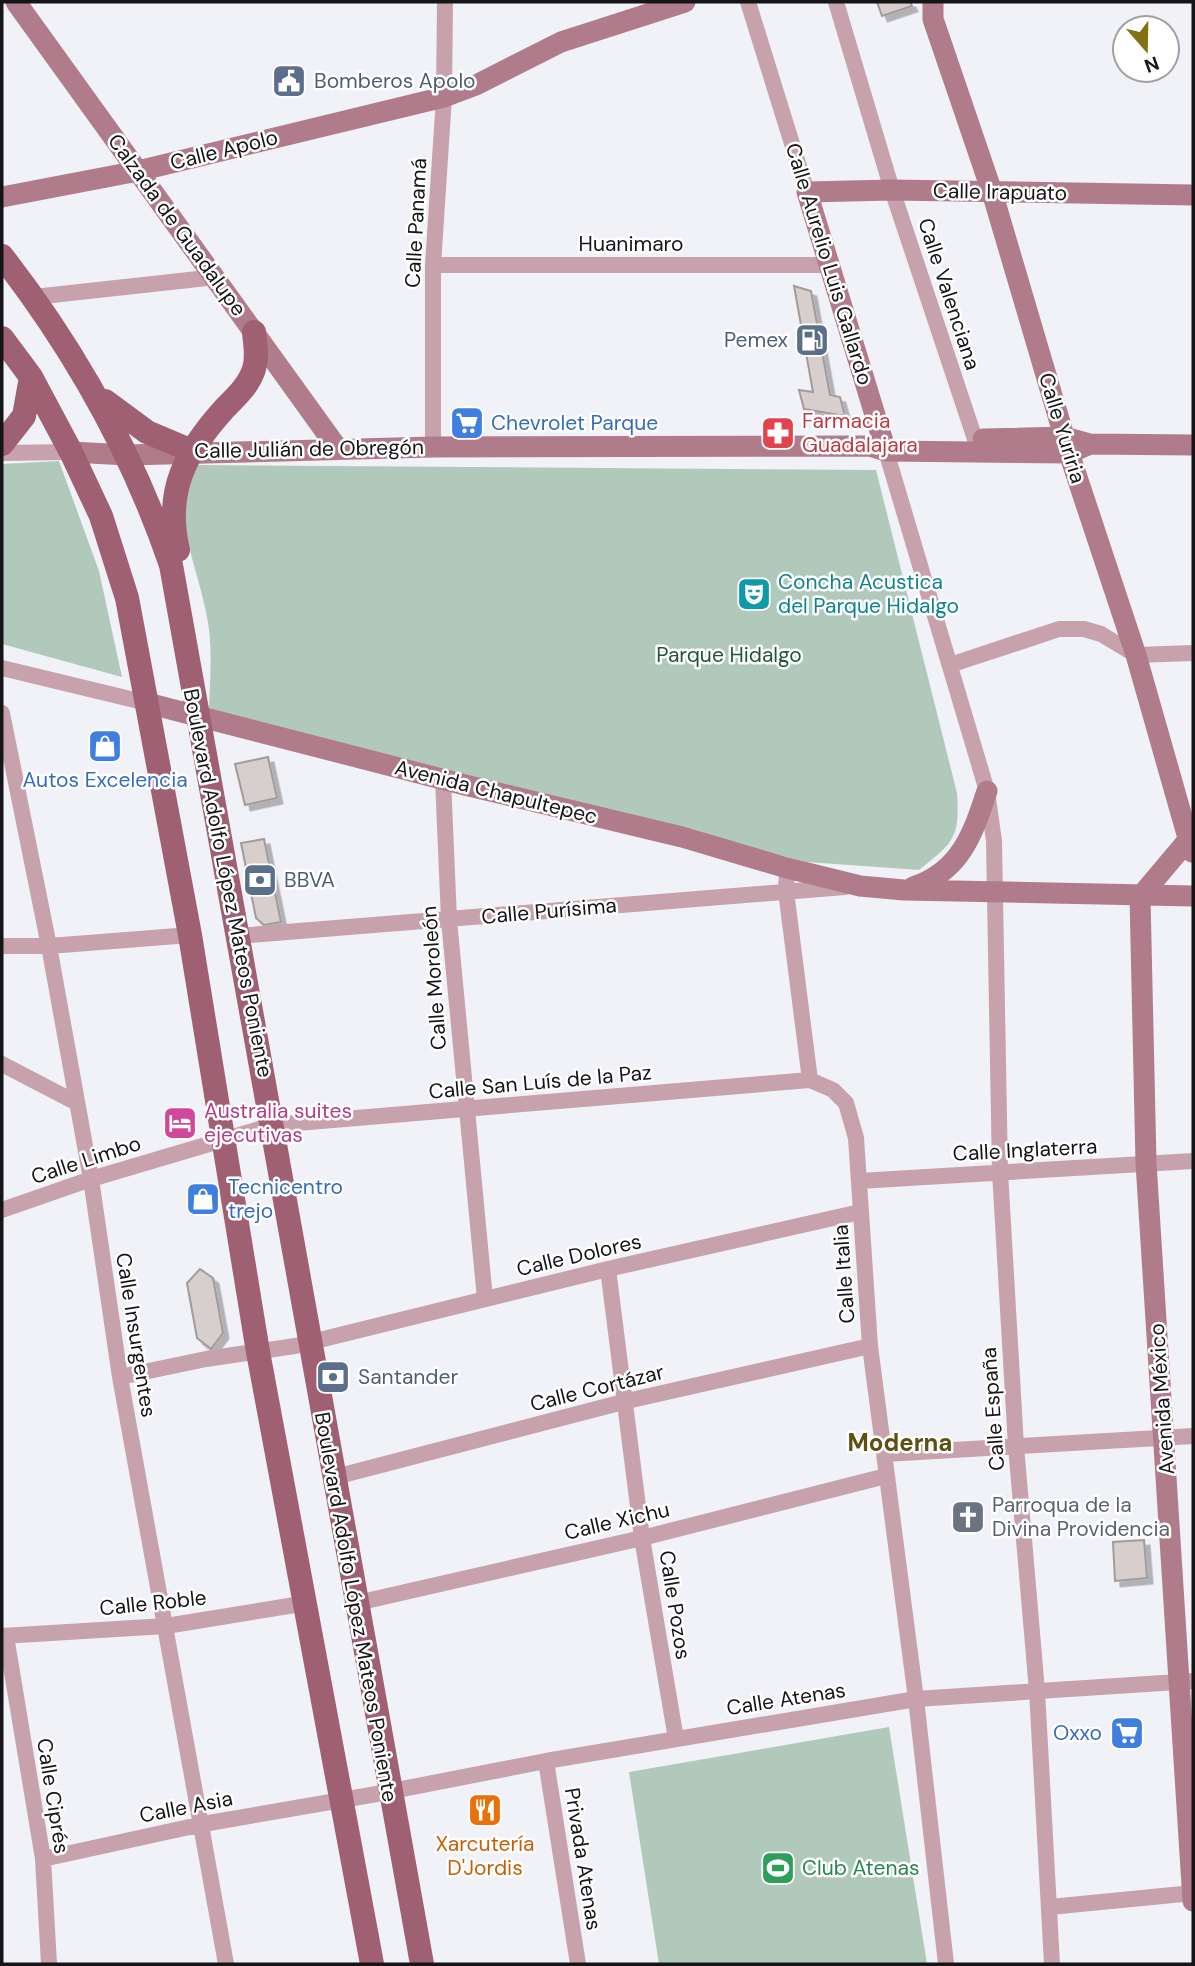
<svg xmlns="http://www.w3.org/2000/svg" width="1195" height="1966" viewBox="0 0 1195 1966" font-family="'DM Sans',sans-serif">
<defs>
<filter id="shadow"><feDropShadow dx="5.5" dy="5.5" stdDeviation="0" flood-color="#0004"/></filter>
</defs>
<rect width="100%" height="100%" fill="#f1f1f8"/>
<path fill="#b1c9ba" d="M59,461l40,110 23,106 -120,-33v-180z
M195,465l681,5 81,323c3,45 -3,49 -38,77l-112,-8 -598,-153c1,-30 4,-62 -2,-92 -10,-55 -36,-96 -12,-152z
M889,1727l38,237h-268l-30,-192z"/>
<path fill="#d7cfcd" stroke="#a29b99" stroke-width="2" filter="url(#shadow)" d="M877,2h33l2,4 -30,10z
M794,286l17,5 19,104 10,2 5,19 -41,-7 -5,-19 14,2z
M268,757l9,41 -32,7 -10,-41z
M264,839l17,83 -17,3 -8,-7 -15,-75z
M200,1269l13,9 10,55 -12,16 -14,-11 -10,-55z
M1144,1540l3,38 -32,3 -2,-39z"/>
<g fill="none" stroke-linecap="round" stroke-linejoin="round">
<path stroke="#c7a2ac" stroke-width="16" d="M748,2l59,190
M836,2l56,188 83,249
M433,265h395
M34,297l182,-20
M433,447v-182l11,-168 1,-95
M886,451l101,340 7,50 6,331 16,274 21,245 15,273
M2,453l69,-1
M950,665l109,-36h25l17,5 35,21 57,-2
M2,668l145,35
M2,713l47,233 42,233 29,198 106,587
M443,779l6,141 36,379
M787,868l-1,23 24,189
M237,936l608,-49
M2,946h47l141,-11
M2,1064l73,38
M859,1181l334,-20
M2,1210l89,-31 182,-54 537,-45 23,10 13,13 10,35 14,208 46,353 30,265
M608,1269l34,269 34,201
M120,1377l86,-18 89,-13 313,-77 252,-57
M885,1454l308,-18
M335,1477l292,-76 243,-55
M357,1603l285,-65 244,-62
M2,1636l164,-10 141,-23
M6,1636l37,223 6,105
M546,1761l32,203
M43,1859l160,-35 168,-29 175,-34 370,-62 277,-18
M1050,1907l143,-14"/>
<path stroke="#b07c8b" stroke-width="21" d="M16,2l322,447
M933,2v17l59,173 77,261 67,202 56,197
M2,197l136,-26 306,-74 32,-12 85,-43 124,-40
M983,439l82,-2 25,7 103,1
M886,451l-79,-259 85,-2 301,5
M71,452l56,3 306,-8 436,-1 17,5 183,2 21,-9
M147,703l318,82 217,52 105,31 73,18 44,4 289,6
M1188,840l-48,57 6,266 47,738
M913,887c47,-15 60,-53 74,-96"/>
<path stroke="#9f6073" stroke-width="24" d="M2,256c73,94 130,195 169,309l251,1399
M2,338l29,39 40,75 30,64 26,82 63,337 68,417 114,612
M105,401l42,31 45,19
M2,444l22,-28 7,-39
M178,550c-14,-59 8,-99 47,-142 11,-11 24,-23 29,-39 4,-13 1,-24 0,-37"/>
</g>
<defs>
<g id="civic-square" transform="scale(1.75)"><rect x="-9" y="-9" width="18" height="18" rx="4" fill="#5c6f8a" stroke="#fff"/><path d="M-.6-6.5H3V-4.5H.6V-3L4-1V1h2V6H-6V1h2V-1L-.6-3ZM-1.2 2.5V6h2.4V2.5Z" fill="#fff"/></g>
<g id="fuel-square" transform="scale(1.75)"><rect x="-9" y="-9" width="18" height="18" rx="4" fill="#5c6f8a" stroke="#fff"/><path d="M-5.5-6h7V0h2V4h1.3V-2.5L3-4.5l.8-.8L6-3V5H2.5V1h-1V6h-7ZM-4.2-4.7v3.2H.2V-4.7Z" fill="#fff"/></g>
<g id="supermarket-square" transform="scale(1.75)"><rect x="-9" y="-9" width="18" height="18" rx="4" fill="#3f7fe0" stroke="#fff"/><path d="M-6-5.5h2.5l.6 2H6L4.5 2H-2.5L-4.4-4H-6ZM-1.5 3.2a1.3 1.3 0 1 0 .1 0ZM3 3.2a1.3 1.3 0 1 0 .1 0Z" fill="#fff"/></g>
<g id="pharmacy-square" transform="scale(1.75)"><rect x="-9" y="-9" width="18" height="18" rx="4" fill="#e0444e" stroke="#fff"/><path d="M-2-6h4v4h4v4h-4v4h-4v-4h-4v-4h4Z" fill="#fff"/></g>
<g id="theatre-square" transform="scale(1.75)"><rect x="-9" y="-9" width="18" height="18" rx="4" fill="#0f9aa8" stroke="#fff"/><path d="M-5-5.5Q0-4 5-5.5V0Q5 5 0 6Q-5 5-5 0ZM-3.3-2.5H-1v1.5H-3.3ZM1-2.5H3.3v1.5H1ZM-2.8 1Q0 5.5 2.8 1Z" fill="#fff"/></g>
<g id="shop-square" transform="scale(1.75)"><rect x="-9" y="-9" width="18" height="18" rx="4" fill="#3f7fe0" stroke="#fff"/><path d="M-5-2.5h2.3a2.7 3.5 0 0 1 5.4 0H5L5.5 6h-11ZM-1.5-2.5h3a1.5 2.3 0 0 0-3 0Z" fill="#fff"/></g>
<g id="bank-square" transform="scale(1.75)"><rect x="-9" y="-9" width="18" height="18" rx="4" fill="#5c6f8a" stroke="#fff"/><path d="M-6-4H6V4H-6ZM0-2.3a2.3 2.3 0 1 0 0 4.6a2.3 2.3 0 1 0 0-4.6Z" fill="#fff"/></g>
<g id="hotel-square" transform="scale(1.75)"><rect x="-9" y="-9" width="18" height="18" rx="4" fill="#d1479c" stroke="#fff"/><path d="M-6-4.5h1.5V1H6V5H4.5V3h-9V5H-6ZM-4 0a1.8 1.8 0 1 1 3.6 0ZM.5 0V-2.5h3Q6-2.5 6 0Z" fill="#fff"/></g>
<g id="church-square" transform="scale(1.75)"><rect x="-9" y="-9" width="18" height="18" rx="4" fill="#6b7280" stroke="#fff"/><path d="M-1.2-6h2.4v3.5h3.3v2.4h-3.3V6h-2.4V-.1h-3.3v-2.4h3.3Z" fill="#fff"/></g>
<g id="restaurant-square" transform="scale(1.75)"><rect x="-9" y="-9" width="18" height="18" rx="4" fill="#e8710a" stroke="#fff"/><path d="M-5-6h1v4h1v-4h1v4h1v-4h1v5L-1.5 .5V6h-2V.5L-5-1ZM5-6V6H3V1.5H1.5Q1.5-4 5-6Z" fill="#fff"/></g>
<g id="stadium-square" transform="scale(1.75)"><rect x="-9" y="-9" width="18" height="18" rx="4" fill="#2e9e5b" stroke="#fff"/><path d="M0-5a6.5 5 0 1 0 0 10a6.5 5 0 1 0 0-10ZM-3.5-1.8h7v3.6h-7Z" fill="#fff"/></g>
</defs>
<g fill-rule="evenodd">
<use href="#civic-square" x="289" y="81"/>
<use href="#fuel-square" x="812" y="340"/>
<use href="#supermarket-square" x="467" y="423"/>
<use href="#pharmacy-square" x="778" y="433"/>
<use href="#theatre-square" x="754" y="594"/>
<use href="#shop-square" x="105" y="746"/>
<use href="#bank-square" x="260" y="880"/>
<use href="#hotel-square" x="180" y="1123"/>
<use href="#shop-square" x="203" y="1199"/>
<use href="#bank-square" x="333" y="1377"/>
<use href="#church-square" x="968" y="1517"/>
<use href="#supermarket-square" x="1127" y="1733"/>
<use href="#restaurant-square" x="485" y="1810"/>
<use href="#stadium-square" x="778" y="1868"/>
</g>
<g text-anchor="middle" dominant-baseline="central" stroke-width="5" stroke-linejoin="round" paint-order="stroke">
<g font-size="21" fill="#4e5e75" stroke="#fff" text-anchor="start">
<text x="314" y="81">Bomberos Apolo</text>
<text x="788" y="340" text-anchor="end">Pemex</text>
<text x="284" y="880">BBVA</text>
<text x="358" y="1377">Santander</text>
</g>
<g font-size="21" fill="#151417" stroke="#fff">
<text transform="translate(224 150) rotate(-14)">Calle Apolo</text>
<text transform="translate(1000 192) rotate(1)">Calle Irapuato</text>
<text transform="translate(416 223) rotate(-87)">Calle Panamá</text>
<text transform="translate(177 225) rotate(54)">Calzada de Guadalupe</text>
<text x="631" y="244">Huanimaro</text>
<text transform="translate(829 264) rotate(73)">Calle Aurelio Luis Gallardo</text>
<text transform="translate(949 294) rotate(72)">Calle Valenciana</text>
<text transform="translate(1062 428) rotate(73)">Calle Yuriria</text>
<text transform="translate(309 449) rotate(-1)">Calle Julián de Obregón</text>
<text transform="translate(496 792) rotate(14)">Avenida Chapultepec</text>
<text transform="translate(228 883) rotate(79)">Boulevard Adolfo López Mateos Poniente</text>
<text transform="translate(549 911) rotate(-5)">Calle Purísima</text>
<text transform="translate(434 978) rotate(-94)">Calle Moroleón</text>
<text transform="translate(540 1082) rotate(-5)">Calle San Luís de la Paz</text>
<text transform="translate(1025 1150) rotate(-3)">Calle Inglaterra</text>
<text transform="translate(86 1160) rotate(-18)">Calle Limbo</text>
<text transform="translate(579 1255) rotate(-13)">Calle Dolores</text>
<text transform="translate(844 1274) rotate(-94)">Calle Italia</text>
<text transform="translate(136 1335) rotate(81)">Calle Insurgentes</text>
<text transform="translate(597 1388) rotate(-14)">Calle Cortázar</text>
<text transform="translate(1162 1399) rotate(-94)">Avenida México</text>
<text transform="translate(993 1409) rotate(-94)">Calle España</text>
<text transform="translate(617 1521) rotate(-13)">Calle Xichu</text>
<text transform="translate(153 1603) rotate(-6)">Calle Roble</text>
<text transform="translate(675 1605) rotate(81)">Calle Pozos</text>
<text transform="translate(356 1607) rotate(80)">Boulevard Adolfo López Mateos Poniente</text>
<text transform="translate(786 1699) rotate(-9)">Calle Atenas</text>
<text transform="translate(53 1796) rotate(81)">Calle Ciprés</text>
<text transform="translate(186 1807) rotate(-11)">Calle Asia</text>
<text transform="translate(583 1859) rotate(81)">Privada Atenas</text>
</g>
<g font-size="21" fill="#be3a42" stroke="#fff" text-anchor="start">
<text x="802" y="421">Farmacia<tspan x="802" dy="24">Guadalajara</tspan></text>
</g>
<g font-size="21" fill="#366cbe" stroke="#fff" text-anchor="start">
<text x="491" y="423">Chevrolet Parque</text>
<text x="105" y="780" text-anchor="middle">Autos Excelencia</text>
<text x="228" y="1187">Tecnicentro<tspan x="228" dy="24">trejo</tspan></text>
<text x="1102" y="1733" text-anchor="end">Oxxo</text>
</g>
<g font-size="21" fill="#0d838f" stroke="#fff" text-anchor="start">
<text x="778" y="582">Concha Acustica<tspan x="778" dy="24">del Parque Hidalgo</tspan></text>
</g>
<g font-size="21" fill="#21543b" stroke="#fff">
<text x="729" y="655">Parque Hidalgo</text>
</g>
<g font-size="21" fill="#b23c85" stroke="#fff" text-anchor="start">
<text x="204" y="1111">Australia suites<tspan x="204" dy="24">ejecutivas</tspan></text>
</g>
<g font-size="21" fill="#5b616d" stroke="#fff" text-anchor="start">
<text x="992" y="1505">Parroqua de la<tspan x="992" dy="24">Divina Providencia</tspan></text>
</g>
<g font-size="21" fill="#c56008" stroke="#fff">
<text x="485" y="1844">Xarcutería<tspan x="485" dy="24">D'Jordis</tspan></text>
</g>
<g font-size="21" fill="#27864d" stroke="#fff" text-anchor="start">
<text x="802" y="1868">Club Atenas</text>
</g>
<g font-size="24" font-weight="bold" fill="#5c5012" stroke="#fff">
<text x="900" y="1442">Moderna</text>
</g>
</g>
<rect width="1195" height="1966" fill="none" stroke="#151417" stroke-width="7"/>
<g transform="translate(1146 49) rotate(160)"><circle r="33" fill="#ffffff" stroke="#a1a1a2" stroke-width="2"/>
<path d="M0-5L12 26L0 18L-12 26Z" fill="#827112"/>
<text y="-10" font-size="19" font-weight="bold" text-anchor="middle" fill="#151417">N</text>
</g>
</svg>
